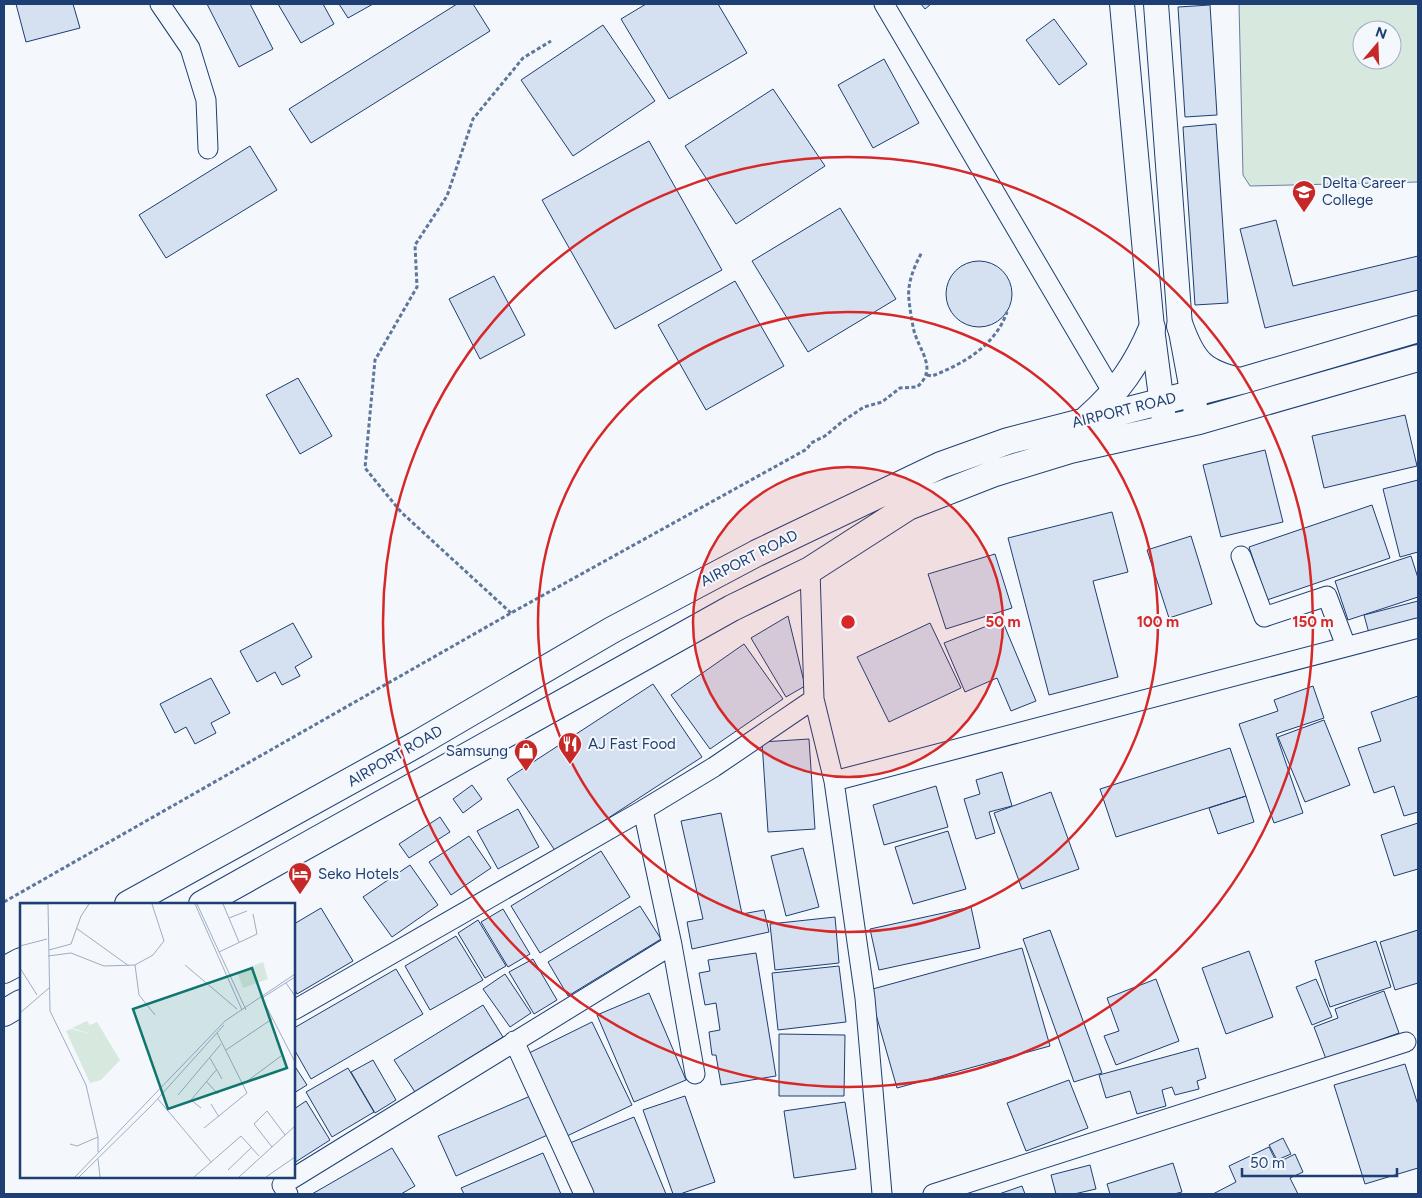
<svg xmlns="http://www.w3.org/2000/svg" width="1422" height="1198" viewBox="0 0 1422 1198" font-family="Figtree,sans-serif">
<rect width="100%" height="100%" fill="#f4f7fb"/>
<path fill="#d7e8df" stroke="#687fa3" fill-rule="evenodd" d="M1239,4h179v178l-168,4 -7,-11zM1362,30h30v30h-30z"/>
<path fill="#d5e0f0" stroke="#1d3f73" d="M16,4h57l7,24 -54,14z
M207,4h43l23,45 -34,18z
M278,4h45l11,20 -33,19z
M339,4h34l-25,14z
M457,4h16l17,27 -179,112 -22,-34z
M646,4h72l29,49 -78,46 -48,-80z
M921,4h10l-6,5z
M1210,5l7,110 -32,2 -7,-110z
M1054,19l33,45 -28,21 -33,-45z
M603,25l52,76 -82,55 -52,-76z
M884,59l35,64 -46,25 -35,-63z
M773,89l52,77 -89,58 -51,-78z
M1216,124l12,179 -33,2 -12,-178z
M649,141l73,129 -107,59 -73,-129z
M250,146l27,44 -111,68 -27,-43z
M840,208l56,91 -88,53 -56,-91z
M1276,220l17,66 125,-30v34l-153,38 -25,-99z
M946 294a33 33 0 1 1 66 0a33 33 0 1 1-66 0Z
M494,276l31,59 -45,24 -31,-60z
M735,281l49,85 -78,44 -48,-85z
M298,378l34,58 -32,18 -34,-59z
M1405,415l12,51 -93,22 -12,-52z
M1265,450l18,72 -62,15 -18,-72z
M1418,480v72l-18,5 -17,-68z
M1372,505l18,53 -123,42 -18,-53z
M1112,512l16,60 -35,9 25,96 -69,18 -41,-157z
M1191,536l21,68 -43,14 -22,-68z
M995,554l17,54 -66,21 -18,-55z
M1411,556l7,22v19l-70,23 -13,-39z
M1418,601v24l-48,12 -6,-22z
M788,616l17,70 -19,11 -35,-59z
M1002,620l34,81 -25,10 -14,-33 -32,14 -21,-49z
M293,623l19,34 -17,10 5,9 -18,9 -7,-13 -18,10 -17,-31z
M930,623l31,65 -72,34 -32,-65z
M744,644l39,55 -73,50 -39,-54z
M211,678l19,35 -19,10 5,10 -21,11 -9,-17 -11,6 -15,-29z
M653,684l49,73 -146,95 -49,-73z
M1313,686l11,32 -48,16 27,79 -29,10 -35,-99 39,-13 -4,-11z
M1418,696v116l-14,4 -10,-30 -20,7 -16,-45 23,-7 -10,-29z
M1324,720l26,65 -45,17 -27,-65z
M809,739l6,90 -47,3 -6,-90z
M1230,748l16,48 -130,41 -16,-48z
M1002,772l10,34 -23,6 6,21 -19,6 -12,-40 16,-5 -4,-14z
M472,785l10,14 -19,14 -10,-14z
M936,786l12,41 -64,18 -11,-40z
M1051,792l28,77 -57,20 -28,-76z
M1246,796l8,26 -36,12 -9,-26z
M518,809l21,38 -41,22 -21,-38z
M721,813l21,101 22,-4 5,22 -77,17 -5,-27 16,-3 -22,-98z
M440,817l10,15 -41,26 -10,-14z
M1418,823v46l-24,7 -13,-41z
M948,831l18,58 -53,15 -18,-57z
M469,836l22,32 -40,27 -22,-33z
M803,848l16,59 -33,9 -15,-60z
M601,851l29,46 -90,56 -29,-47z
M410,865l28,40 -46,32 -29,-40z
M640,906l21,33 -93,57 -20,-34z
M971,907l9,41 -101,22 -9,-41z
M321,908l32,53 -56,33 -3,-6v-64z
M503,909l27,45 -22,13 -27,-45z
M835,917l4,46 -64,7 -5,-46z
M478,920l28,46 -21,12 -27,-45z
M1050,930l52,143 -28,9 -51,-143z
M1418,930v53l-23,7 -15,-48z
M456,936l27,44 -53,30 -25,-44z
M1376,941l15,46 -61,20 -15,-46z
M1022,948l28,98 -153,42 -28,-98z
M1249,951l24,66 -47,17 -24,-66z
M756,953l20,123 -55,9 -5,-30h-4l-3,-23 11,-2 -4,-27 -11,2 -6,-32 11,-2 -2,-11z
M533,959l24,41 -23,14 -25,-42z
M839,966l7,56 -68,8 -6,-57z
M396,969l27,45 -112,65 -17,-30v-21z
M505,974l26,39 -21,14 -27,-38z
M1156,979l23,62 -63,24 -12,-29 15,-5 -12,-33z
M1316,979l16,38 -20,8 -16,-38z
M1384,991l15,42 -73,26 -12,-32 24,-9 -3,-9z
M649,993l37,87 -52,22 -37,-87z
M483,1005l20,32 -88,55 -21,-32z
M592,1022l40,83 -65,31 -40,-82z
M779,1034l66,1 -1,61h-65z
M1198,1048l8,30 -9,3 2,8 -24,6 -3,-8 -10,3 4,16 -29,8 -7,-23 -24,7 -7,-23z
M373,1060l23,40 -21,13 -24,-41z
M1405,1064l13,41v63l-53,16 -31,-99z
M294,1065l13,20 -13,8z
M348,1068l26,44 -42,25 -26,-45z
M1069,1080l19,48 -62,23 -19,-48z
M535,1094l17,39 -96,43 -18,-40z
M685,1096l30,86 -35,12h-7l-30,-84z
M306,1101l24,39 -36,23v-54z
M845,1102l11,67 -62,9 -10,-67z
M634,1117l32,77h-75l-21,-51z
M1283,1138l8,16 -14,6 -8,-15z
M1269,1147l8,16 18,-9 8,18 -13,6 8,16h-85l23,-12 -7,-16z
M392,1148l23,38 -14,8h-89z
M543,1153l18,41h-97l-3,-6z
M1173,1163l9,29 -8,2h-64l-3,-10z
M1090,1165l6,24 -22,5h-18l-5,-19z
M1022,1186l3,8h-26z"/>
<g fill="none" stroke-linecap="round" stroke-linejoin="round">
<g stroke="#1d3f73" stroke-width="21">
<path id="minor" d="M160,4l30,44 16,52 2,49
M884,4l229,389
M1241,556l23,61 63,-21 19,50
M810,570l4,129 20,82 31,217 17,196
M834,781l584,-153
M643,810l29,135 23,129
M294,1010l349,-200 71,-43 100,-68
M514,1041l70,153
M288,1194l-6,-9 390,-240
M933,1194l473,-152"/>
</g>
<g stroke="#1d3f73" stroke-width="26">
<path id="tertiary" d="M1122,4l30,324 12,92
M1156,4l24,322 16,86"/>
</g>
<g stroke="#1d3f73" stroke-width="28">
<path id="secondary" d="M1180,326c13,36 23,47 60,55
M1088,418c31,-28 48,-52 64,-90
M128,904l289,-160 195,-114 145,-77 184,-88 67,-24 233,-60 177,-52
M202,904l530,-296 78,-38 98,-63 87,-34 75,-23 129,-29 219,-63
M4,970l17,-9
M4,1013l17,-10"/>
</g>
<path stroke="#5e769c" stroke-width="3" stroke-dasharray="4 2.5" stroke-linecap="butt" d="M927,375l5,1c31,-12 63,-30 75,-64
M511,613l-110,-101 -36,-44 10,-108 42,-73 -2,-42 32,-49 26,-77 50,-61 28,-17
M4,902l507,-289 296,-164 4,-6 14,-7 18,-15 21,-14 18,-5 18,-14 17,-1c21,-18 3,-35 -3,-56 -2,-9 -4,-21 -5,-31 -2,-17 5,-33 13,-48"/>
<use href="#minor" stroke="#f4f7fb" stroke-width="19"/>
<use href="#tertiary" stroke="#f4f7fb" stroke-width="24"/>
<use href="#secondary" stroke="#f4f7fb" stroke-width="26"/>
</g>
<circle cx="848" cy="622" r="155" fill="#d62828" fill-opacity=".12"/>
<g fill="none" stroke="#d62828" stroke-width="2.5">
<circle cx="848" cy="622" r="155"/>
<circle cx="848" cy="622" r="310"/>
<circle cx="848" cy="622" r="465"/>
</g>
<defs>
<g id="school-pin" transform="scale(1.25)"><path d="M0 17L-7.5 6A9.5 9.5 0 1 1 7.5 6Z" fill="#c62828" stroke="#f4f7fb"/><path d="M0-5L7-2L0 1L-7-2ZM-4 1L0 2.5L4 1V4Q0 6-4 4Z" fill="#fff"/></g>
<g id="restaurant-pin" transform="scale(1.25)"><path d="M0 17L-7.5 6A9.5 9.5 0 1 1 7.5 6Z" fill="#c62828" stroke="#f4f7fb"/><path d="M-5-6h1v4h1v-4h1v4h1v-4h1v5L-1.5 .5V6h-2V.5L-5-1ZM5-6V6H3V1.5H1.5Q1.5-4 5-6Z" fill="#fff"/></g>
<g id="shop-pin" transform="scale(1.25)"><path d="M0 17L-7.5 6A9.5 9.5 0 1 1 7.5 6Z" fill="#c62828" stroke="#f4f7fb"/><path d="M-5-2.5h2.3a2.7 3.5 0 0 1 5.4 0H5L5.5 6h-11ZM-1.5-2.5h3a1.5 2.3 0 0 0-3 0Z" fill="#fff"/></g>
<g id="hotel-pin" transform="scale(1.25)"><path d="M0 17L-7.5 6A9.5 9.5 0 1 1 7.5 6Z" fill="#c62828" stroke="#f4f7fb"/><path d="M-6-4.5h1.5V1H6V5H4.5V3h-9V5H-6ZM-4 0a1.8 1.8 0 1 1 3.6 0ZM.5 0V-2.5h3Q6-2.5 6 0Z" fill="#fff"/></g>
</defs>
<g fill-rule="evenodd">
<use href="#school-pin" x="1304" y="192"/>
<use href="#restaurant-pin" x="570" y="744"/>
<use href="#shop-pin" x="526" y="751"/>
<use href="#hotel-pin" x="300" y="874"/>
</g>
<g text-anchor="middle" dominant-baseline="central" stroke-width="4" stroke-linejoin="round" paint-order="stroke">
<g font-size="15" fill="#1d3f73" stroke="#f4f7fb" text-anchor="start">
<text x="1322" y="183">Delta Career<tspan x="1322" dy="17">College</tspan></text>
<text x="588" y="744">AJ Fast Food</text>
<text x="508" y="751" text-anchor="end">Samsung</text>
<text x="318" y="874">Seko Hotels</text>
</g>
<g font-size="15" fill="#1d3f73" stroke="#f4f7fb">
<text transform="translate(1124 410) rotate(-14)">AIRPORT ROAD</text>
<text transform="translate(749 558) rotate(-27)">AIRPORT ROAD</text>
<text transform="translate(395 756) rotate(-30)">AIRPORT ROAD</text>
</g>
</g>
<g transform="translate(20 903)">
<rect width="275" height="275" fill="#f4f7fb"/>
<path d="M243,59l5,17 -25,9 -6,-16zM67,118l3,4 7,-3 23,38 -19,20 -11,3 -24,-52 5,-2 23,6 -22,-7z" fill="#d7e8df"/>
<path fill="none" stroke="#9eadc5" stroke-width="1" d="M0,1h28M28,1l2,107 36,74 12,52v15M175,1l47,106M177,1l49,106M203,1l16,38M209,15l18,-7M56,25l53,38M0,43l27,-7M29,47l22,-6 10,-28 8,-12M199,49l38,-18 -4,-20M28,53l23,-3 33,13 31,-1 18,-10 11,-14 -12,-37M115,62l4,30 16,20M165,62l52,44M0,65l17,27M266,80l9,13M242,95l33,64M242,95l33,-21M0,110l29,-25M206,147l46,-31M190,155l12,21M186,178l12,13M222,182l39,-29M158,192l43,-51M138,196l53,63M191,201l8,13M181,205l-10,-8 26,-31M184,225l43,-35 -30,-60M50,241l7,2 21,-9M252,244l-18,-23 13,-13 18,24M78,256l2,18M208,267l24,-23M55,274l150,-156 70,-47M59,274l73,-72 72,-80M174,274l47,-41 18,20M219,274l56,-51M246,274l29,-20"/>
<path fill="#0f766e" fill-opacity="0.15" stroke="#0f766e" stroke-width="2.5" d="M232,65l35,100 -119,41 -35,-100z"/>
<rect width="275" height="275" fill="none" stroke="#1d3f73" stroke-width="2.5"/>
</g>
<circle cx="848" cy="622" r="8" fill="#d62828" stroke="#f4f7fb" stroke-width="2.5"/>
<g font-size="15" text-anchor="middle" font-weight="bold" fill="#d62828" stroke="#f4f7fb" stroke-width="4" stroke-linejoin="round" paint-order="stroke">
<text x="1003" y="627">50 m</text>
<text x="1158" y="627">100 m</text>
<text x="1313" y="627">150 m</text>
</g>
<rect width="1422" height="1198" fill="none" stroke="#1d3f73" stroke-width="10"/>
<g transform="translate(1377 45) rotate(19)"><circle r="24" fill="#f4f7fb" stroke="#9eadc5"/>
<path d="M0-4L9 19L0 12L-9 19Z" fill="#c62828"/>
<text y="-8" font-size="14" font-weight="bold" text-anchor="middle" fill="#1d3f73">N</text>
</g>
<path d="M1242 1168v8h155v-8" fill="none" stroke="#1d3f73" stroke-width="2.5"/>
<text x="1250" y="1168" font-size="15" fill="#1d3f73" stroke="#f4f7fb" stroke-width="4" paint-order="stroke">50 m</text>
</svg>
